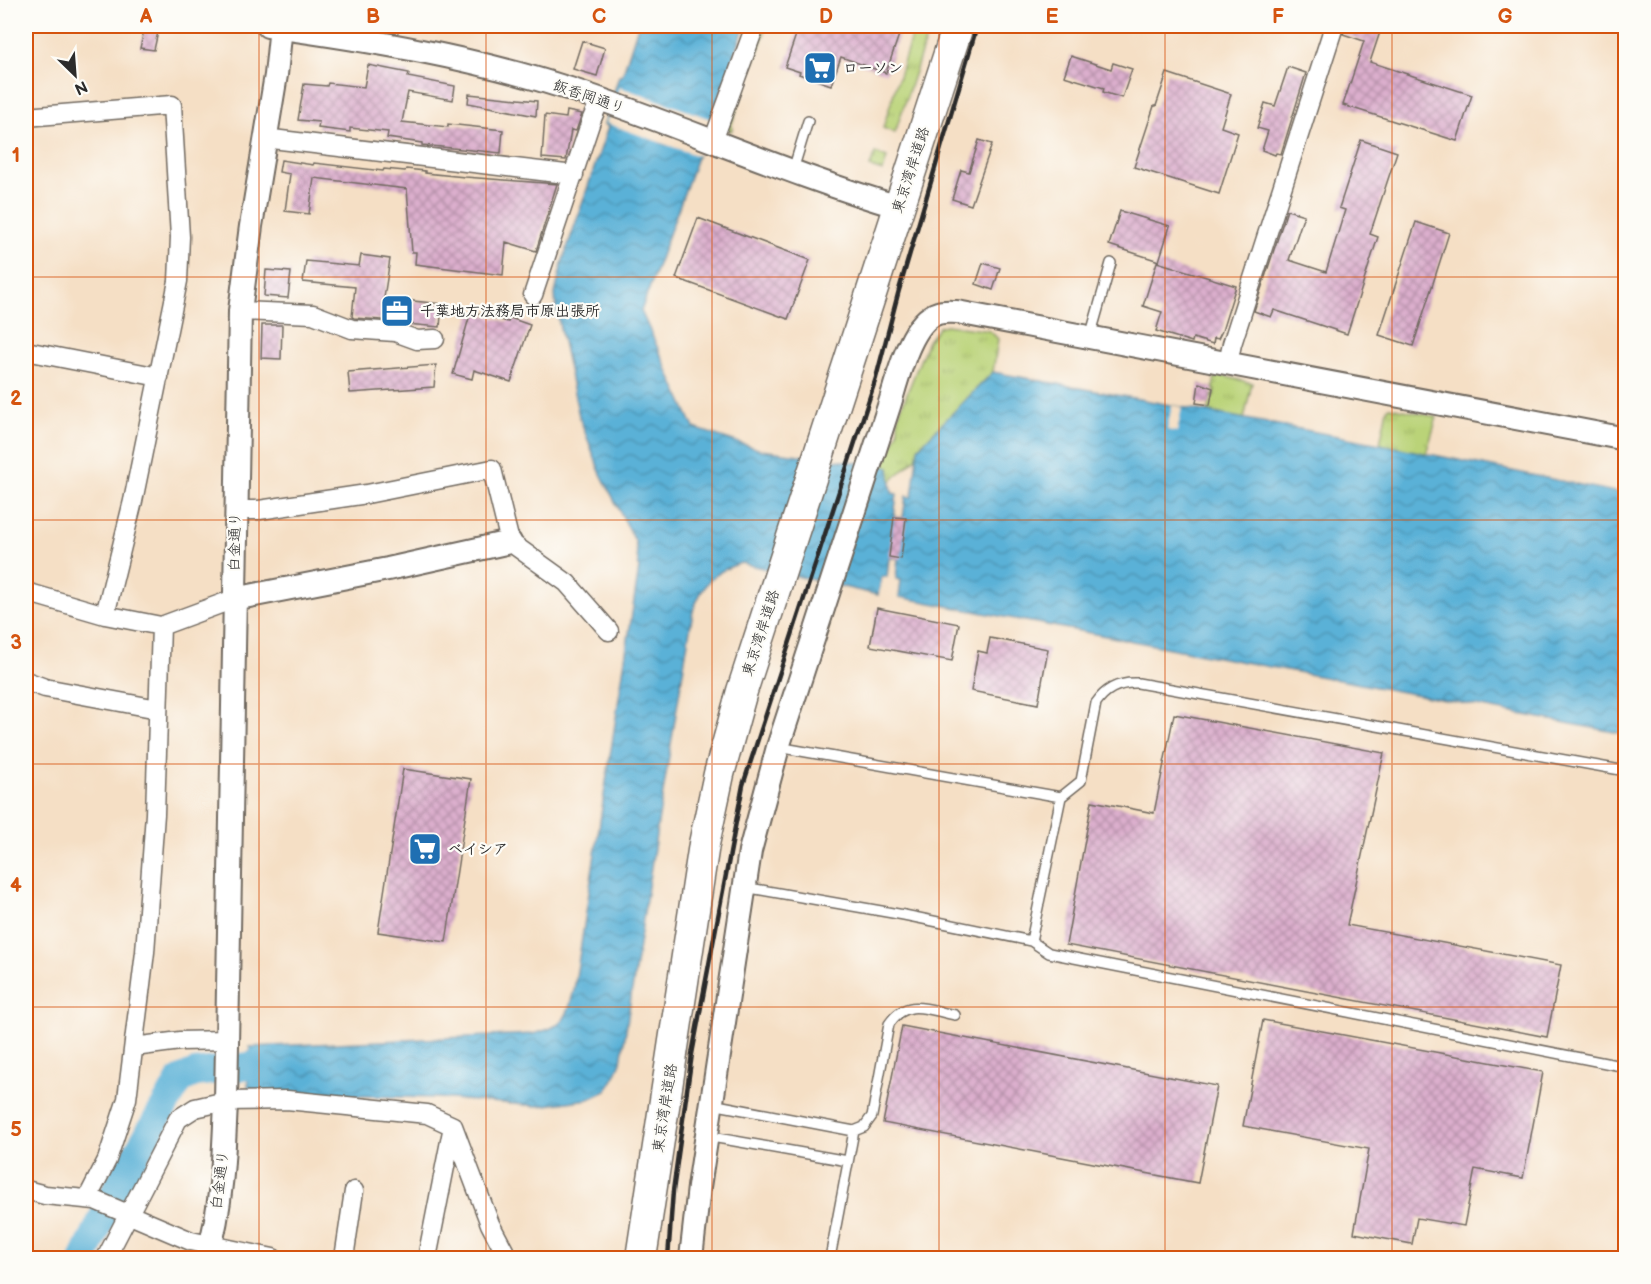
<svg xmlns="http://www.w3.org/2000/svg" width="1651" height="1284" viewBox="0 0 1651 1284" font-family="'Balsamiq Sans','Klee One',sans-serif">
<defs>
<pattern id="grass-tufts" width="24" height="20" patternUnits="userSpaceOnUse" patternTransform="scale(1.5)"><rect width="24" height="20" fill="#bad378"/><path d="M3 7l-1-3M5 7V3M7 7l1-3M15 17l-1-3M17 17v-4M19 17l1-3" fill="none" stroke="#a0b568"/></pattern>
<pattern id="water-waves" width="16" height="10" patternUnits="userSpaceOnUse" patternTransform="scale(1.5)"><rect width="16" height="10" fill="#5ab1d7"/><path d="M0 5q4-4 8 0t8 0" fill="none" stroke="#4b90af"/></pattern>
<pattern id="building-cross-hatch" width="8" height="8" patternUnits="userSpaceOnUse" patternTransform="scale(1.5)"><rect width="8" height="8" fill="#dcafcd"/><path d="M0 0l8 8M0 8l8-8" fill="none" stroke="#b38fa7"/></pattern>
</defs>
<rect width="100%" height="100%" fill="#fdfcf7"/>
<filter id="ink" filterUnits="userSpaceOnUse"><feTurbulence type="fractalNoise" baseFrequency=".0167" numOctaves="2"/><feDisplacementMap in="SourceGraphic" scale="12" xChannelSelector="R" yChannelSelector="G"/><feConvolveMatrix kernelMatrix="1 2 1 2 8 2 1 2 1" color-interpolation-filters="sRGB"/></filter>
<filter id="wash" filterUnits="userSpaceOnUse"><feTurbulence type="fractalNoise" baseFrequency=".008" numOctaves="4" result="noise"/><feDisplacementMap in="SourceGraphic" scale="24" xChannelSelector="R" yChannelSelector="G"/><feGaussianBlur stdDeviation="1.35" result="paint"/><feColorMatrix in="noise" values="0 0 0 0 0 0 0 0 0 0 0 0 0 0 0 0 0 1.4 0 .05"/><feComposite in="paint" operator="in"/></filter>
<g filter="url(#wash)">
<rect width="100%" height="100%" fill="#f5dfc5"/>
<path fill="url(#grass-tufts)" stroke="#727f52" stroke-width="1.5" d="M760,31l5,1 -34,94 2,2 -2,3 -5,-2z
M913,31l14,4 -32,98 -12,-5z
M875,153l12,5 -4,13 -13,-4z
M946,325l44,6 8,8 -5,33 -75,76 -1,9 -27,25 -1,-15 -7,-1 16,-34v-16l30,-75 11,-14z
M1219,375l33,8 -8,36 -36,-7 3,-16h3l1,-6 -2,-1 2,-12h3z
M1390,407l47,10 -11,37 -46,-10 7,-35z"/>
<path fill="url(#water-waves)" stroke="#426e81" stroke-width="1.5" d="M638,26h107l-104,285 53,117 67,22 128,17 3,26 5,1 -3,23 9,1 3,-22 6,1 6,-49 75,-76 387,72 245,50v240l-726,-137 2,-17 -5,-1 2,-21h-9l-2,19 -5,-1 -4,19 -137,-32c-29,9 -38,20 -48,48l-37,224 -35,227 -6,14 -9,15 -17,8 -50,7 -100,-8 -190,-5 -2,-20 3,-26 283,-13c32,-9 33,-13 41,-44l65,-422 -4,-27 -35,-69 -21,-56 -23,-107 -1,-15 7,-31 46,-136 -4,-3 15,-48h3z"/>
<path fill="#f5dfc5" d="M620,87l91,32 -13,37 -92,-33z
M1172,405l10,2 -5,25 -10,-2z"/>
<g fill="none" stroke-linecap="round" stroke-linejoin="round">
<path stroke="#5ab1d7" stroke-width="28" d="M84,1258l32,-70 64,-108 15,-7 63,-8"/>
</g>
<g id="blocks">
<path fill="url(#building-cross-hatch)" d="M799,26h103l-16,47 -45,-16 -10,28 -32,-11 1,-2 -15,-5z
M1345,26h37l-12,36 102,33 -15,46 -114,-36 21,-64 -21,-7z
M144,30l14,2 -4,18 -14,-2z
M582,41l23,7 -8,28 -24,-7z
M1071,56l40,13 2,-6 19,6 -10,29 -19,-6 1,-4 -40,-12z
M368,65l41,8 -1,4 47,9 -2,14 -45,-8 -6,30 46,5v-3l55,6 -2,23 -79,-8v-2l-35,-5 1,-6 -38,-4v4l-32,-4 1,-6 -21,-2 6,-36 23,2 1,-3 36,4z
M1288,67l18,6 -25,81 -5,-1 -1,2 -13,-5 6,-19 -11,-3 8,-25 10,3z
M1167,73l64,21 -10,33 17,6 -19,61 -85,-27 20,-61h2z
M469,94l68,7 -1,15 -68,-13z
M567,111l15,3 -6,17 -5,-1 -5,30 -24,-2 3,-43 21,3z
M979,140l13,4 -21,61 -19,-6 9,-29 8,2z
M1361,140l36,12 -27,82 8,3 -31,97 -73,-24 -3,7 -17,-6 33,-101 17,5 -15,45 37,12 19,-62 -6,-2z
M281,160l32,5 1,-2 69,8 1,-2 21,2 1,-2 19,2v2l40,4 92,7 -21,67 -30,-9 -3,33 -88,-11 1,-12h-4l-5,-63 -93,-11 -5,36 -24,-3 5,-37 -11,-2z
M1120,211l50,15 -11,35 -50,-16z
M698,218l112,42 -22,59 -112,-41z
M1416,222l33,11 -36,113 -34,-11z
M361,255l29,4 -6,39 58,6 -2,23 -34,-3 -10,-3 -42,-3 -2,-1 3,-30 -52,-5 3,-21 53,5z
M1157,262l79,24 -14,45 -4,8 -4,-1 -1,6 -20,-6 -1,4 -36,-11 6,-19 -19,-6z
M983,263l17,5 -7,22 -17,-6z
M266,270l25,2 -3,26 -24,-2z
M471,311l37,11 2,-4 20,7 -19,57 -37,-12 -2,9 -19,-5z
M262,325h20l-1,34 -20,-1z
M436,365l-2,22 -84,6 -2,-21z
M1199,383l14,5 -3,17 -14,-2z
M894,517l12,1 -5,41 -12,-2z
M877,608l82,16 -7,37 -82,-15z
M990,638l58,11 -10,55 -67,-13 7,-40 9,2z
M1174,714l210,39 -37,172 214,40 -14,72 -481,-92 26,-144 62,12z
M403,769l68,10 -25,163 -68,-10z
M1263,1020l280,52 -20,106 -48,-9 -11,57 -47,-8 -5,26 -58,-11 15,-84 -126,-23z
M902,1026l315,60 -19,97 -315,-60z"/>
</g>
</g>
<g filter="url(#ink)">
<use href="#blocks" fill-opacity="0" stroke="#726a61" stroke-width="1.5"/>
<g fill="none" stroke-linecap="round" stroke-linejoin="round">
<g stroke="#726a61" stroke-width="12">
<path id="service" d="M793,170l15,-49
M1090,337l21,-74
M778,747l283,50
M744,887l160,28 127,26 18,12 577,114
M1031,941l30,-144 20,-16 15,-78c10,-15 25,-21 42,-20l488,88
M712,1104l142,27
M706,1136l142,25
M830,1258l24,-127 10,-4 8,-11 17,-92c18,-27 39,-14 66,-9"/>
</g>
<g stroke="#726a61" stroke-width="21">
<path id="minor" d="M26,117l146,-12 8,132 -2,44 -45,220 -28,114
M264,138l310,37
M713,141l42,-115
M533,295l58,-174 9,-21
M240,311l73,3 39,15 43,3 22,8 18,-1
M26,351l133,26
M1228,363l4,-19 102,-318
M236,510h23l108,-16 125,-25 18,73 57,41 42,48
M26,592l79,23 56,11 73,-27
M26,681l19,7 113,21
M134,1047l46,-6 47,-1
M26,1190l19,5 50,5 96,41 82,17
M87,1199l20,-39 20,-61 18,-147 10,-138 6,-188
M106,1258l72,-139 17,-11 31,-7 61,-1 140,14 26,12 37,98 18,34
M344,1258l10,-67
M427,1258l26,-132"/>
</g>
<g stroke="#726a61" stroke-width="26">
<path id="tertiary" d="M268,26c102,14 203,31 302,63 110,36 217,85 329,118
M234,599l154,-30 122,-27
M207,1258c15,-50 17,-104 19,-157l14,-790 11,-85 25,-151 5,-49
M691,1258l8,-71 51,-336 28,-104 111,-341c8,-25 21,-85 49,-93 6,-2 13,-1 19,-1l669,127"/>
</g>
<g stroke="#726a61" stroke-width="33">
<path id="trunk" d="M641,1258l63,-414 15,-70 23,-83 216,-665"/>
</g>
<use href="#service" stroke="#fff" stroke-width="9"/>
<use href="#minor" stroke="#fff" stroke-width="18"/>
<use href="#tertiary" stroke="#fff" stroke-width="22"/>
<use href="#trunk" stroke="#fff" stroke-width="30"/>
<path stroke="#2b2b2b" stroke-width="4.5" d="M668,1258l5,-67 19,-137 51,-269 133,-407 23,-88 78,-264"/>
</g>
</g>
<path fill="none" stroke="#d5540f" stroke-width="1.5" stroke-opacity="0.55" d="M259,26v1232M486,26v1232M712,26v1232M939,26v1232M1165,26v1232M1392,26v1232M26,277h1600M26,520h1600M26,764h1600M26,1007h1600"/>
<defs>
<g id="supermarket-square" transform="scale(1.725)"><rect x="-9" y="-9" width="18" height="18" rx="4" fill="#1f6fb2" stroke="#fdfcf7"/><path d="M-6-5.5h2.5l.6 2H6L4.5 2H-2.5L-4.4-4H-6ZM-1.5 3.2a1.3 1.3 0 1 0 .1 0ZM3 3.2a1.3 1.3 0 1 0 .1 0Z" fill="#fff"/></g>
<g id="office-square" transform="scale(1.725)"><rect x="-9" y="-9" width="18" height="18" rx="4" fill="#1f6fb2" stroke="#fdfcf7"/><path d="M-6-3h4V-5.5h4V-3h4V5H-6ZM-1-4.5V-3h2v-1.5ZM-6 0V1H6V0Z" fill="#fff"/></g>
</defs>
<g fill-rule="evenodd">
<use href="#supermarket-square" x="820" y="68"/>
<use href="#office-square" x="397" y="311"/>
<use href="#supermarket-square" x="425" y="849"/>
</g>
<g text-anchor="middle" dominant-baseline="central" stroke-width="4.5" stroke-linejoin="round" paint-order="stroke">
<g font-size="15" font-weight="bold" fill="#2b2b2b" stroke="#fdfcf7" text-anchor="start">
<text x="843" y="68">ローソン</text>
<text x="420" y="311">千葉地方法務局市原出張所</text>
<text x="448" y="849">ベイシア</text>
</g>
<g font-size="15" fill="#2b2b2b" stroke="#fdfcf7">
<text transform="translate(589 97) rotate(19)">飯香岡通り</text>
<text transform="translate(911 170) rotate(-72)">東京湾岸道路</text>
<text transform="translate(235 542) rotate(-89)">白金通り</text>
<text transform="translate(761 633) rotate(-72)">東京湾岸道路</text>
<text transform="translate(665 1108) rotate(-81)">東京湾岸道路</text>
<text transform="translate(220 1180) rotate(-83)">白金通り</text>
</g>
</g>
<rect width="1651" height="1284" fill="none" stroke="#fdfcf7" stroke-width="66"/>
<g transform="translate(75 75) rotate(155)" stroke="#fdfcf7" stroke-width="4.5" paint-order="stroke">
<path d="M0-4.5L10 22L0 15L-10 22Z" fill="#2b2b2b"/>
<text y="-9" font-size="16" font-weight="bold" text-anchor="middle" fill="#2b2b2b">N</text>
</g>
<rect x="33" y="33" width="1585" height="1218" fill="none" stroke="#d5540f" stroke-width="2"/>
<g font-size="20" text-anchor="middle" font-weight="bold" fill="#d5540f">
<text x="146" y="23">A</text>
<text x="373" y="23">B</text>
<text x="599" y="23">C</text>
<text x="826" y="23">D</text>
<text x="1052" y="23">E</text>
<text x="1278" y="23">F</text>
<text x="1505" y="23">G</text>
<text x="16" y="162">1</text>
<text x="16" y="405">2</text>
<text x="16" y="649">3</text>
<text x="16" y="892">4</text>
<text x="16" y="1136">5</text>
</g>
</svg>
